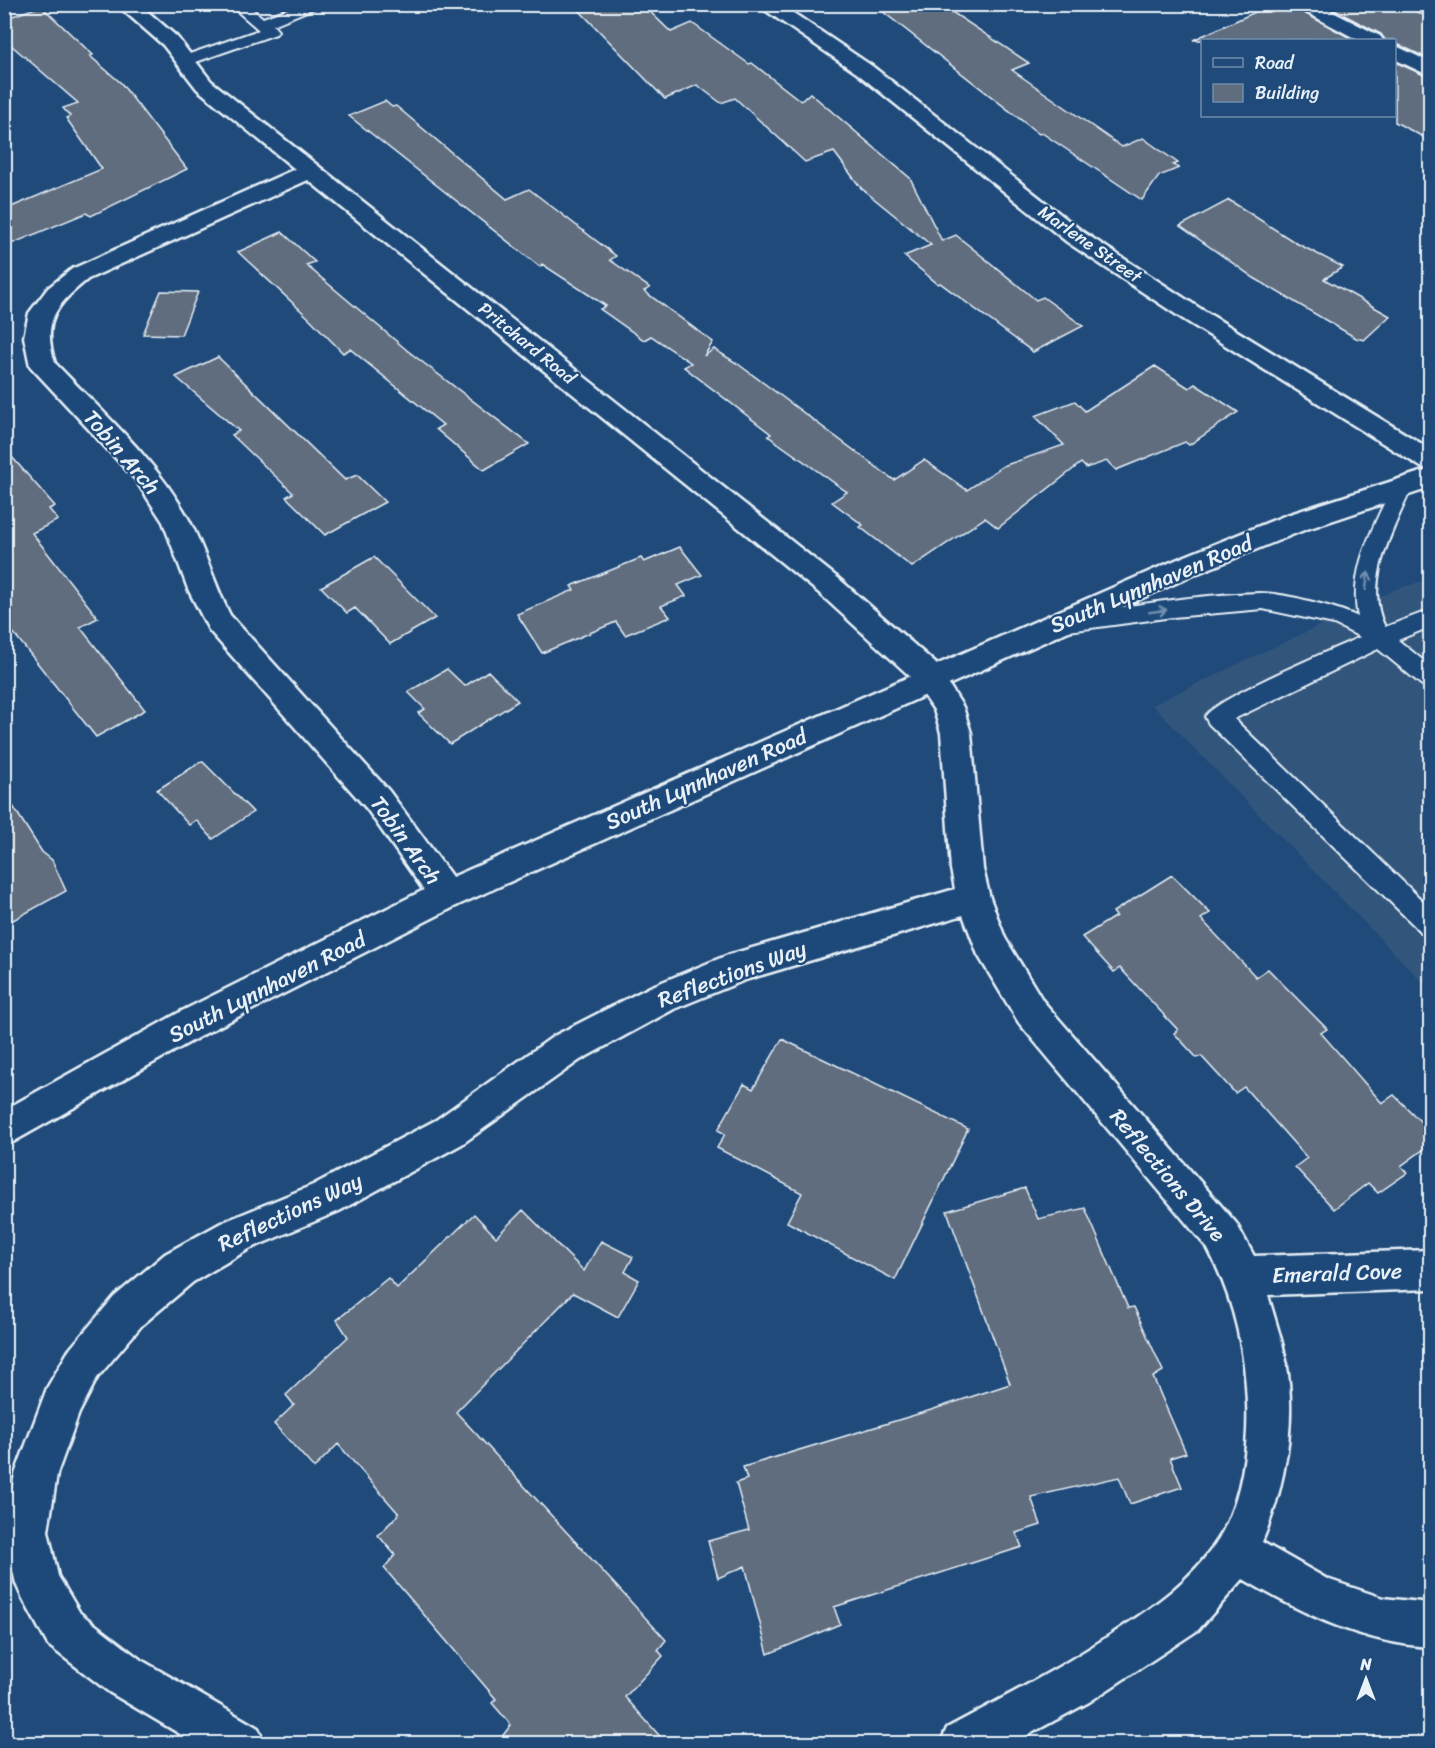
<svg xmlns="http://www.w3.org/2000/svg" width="1435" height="1748" viewBox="0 0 1435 1748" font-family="Sriracha,sans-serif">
<rect width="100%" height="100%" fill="#1f4a7a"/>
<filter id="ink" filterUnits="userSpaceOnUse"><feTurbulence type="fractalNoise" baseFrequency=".0167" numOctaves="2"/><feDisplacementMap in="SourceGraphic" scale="12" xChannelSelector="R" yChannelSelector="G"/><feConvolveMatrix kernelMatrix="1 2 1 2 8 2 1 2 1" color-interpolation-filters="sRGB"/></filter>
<g filter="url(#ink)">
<path fill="#32547c" d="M1430,579v411l-278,-285 244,-116z"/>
<path fill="#606d7f" stroke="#e8f1f8" stroke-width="1.5" d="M573,4h69l29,28 21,-9 57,41 3,-1 49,38 9,-8 100,85 32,63 14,-6 80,65 7,-3 40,29 -50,26 -93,-69 -2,1 -34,-28 27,-11 -70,-57 -27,-36 -29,10 -70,-64 -14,5 -24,-18 -32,14z
M873,4h67l89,59 -17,7 110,77 21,-9 35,25 -5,2 6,3 -20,8 -17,24 -100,-67 -3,1z
M1273,4h16l65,36h-161z
M1323,4h79l29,15v41l-36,-17v-3h-10l-4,-6z
M41,6l52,49 -3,1 31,27 66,86 -96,47 -5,-3 -82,34v-37l98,-41 -36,-51 4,-2 -7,-8 15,-5 -74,-64v-20z
M1395,62l36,16v63l-36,-19z
M385,101l7,6 4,-1 111,93 22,-10 87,67 -6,4 40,28 -6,3 69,51 -9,14 10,-7 24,15 156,116 30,-20 43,30 36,-24 61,-21 -29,-29 40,-15 10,10 70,-45 34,22 6,-4 43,28 -49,33 -4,-3 -69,28 -9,-9 -21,7 -5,-5 -83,65 -13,-10 -73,49 -52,-40 3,-2 -31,-23 15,-10 -79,-56 3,-2 -87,-67 7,-4 -40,-27 -7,4 -44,-31 6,-3 -64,-42 -2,3 -191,-151z
M1229,200l67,43 47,24 -19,12 66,37 -26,24 -8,-2 -102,-60 -74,-52z
M282,232l33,30 -9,3 102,86 121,93 -45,26 -48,-41 7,-4 -93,-76 -7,4 -32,-33 -73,-68z
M161,291l37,1 -17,43 -38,-1z
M218,357l127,123 12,-5 28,27 -60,33 -39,-38 7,-4 -61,-58 7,-4 -63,-54z
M4,448l51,58 -6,3 9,11 -26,13 66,85 -18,9 65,83 -49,27 -92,-116z
M680,547l22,28 -24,10 8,11 -25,10 9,11 -45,18 -9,-13 -74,31 -25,-39 57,-24 -3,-4 70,-28 3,4z
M374,557l61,61 -45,26 -35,-36 -8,5 -26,-26z
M447,669l18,17 23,-15 30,30 -68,43 -32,-31 7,-4 -17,-17z
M202,761l51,51 -40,27 -17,-19 -7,5 -32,-35z
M4,792l38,60 10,8 14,31 -62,34z
M1172,875l38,38 -9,6 55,58 12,-8 59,60 -6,4 61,70 12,-8 37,37v12l-30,22 6,7 -29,20 -10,-10 -34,26 -39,-42 12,-9 -63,-71 -9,6 -34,-37 -4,2 -23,-25 4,-3 -58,-62 -6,4 -32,-35 34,-21 -3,-4z
M782,1039l186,90 -73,151 -108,-58 15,-29 -85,-45 8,-14 -7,-4 26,-46 9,5z
M1025,1188l13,31 47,-11 43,100 6,-1 29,64 -10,6 33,76 -16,5 12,29 -52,17 -11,-27 -88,20 10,28 -25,8 6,14 -188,60 6,17 -72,30 -23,-88 -27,12 -10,-37 41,-11 -13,-47 11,-4 -4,-12 185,-56 82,-27 -63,-173z
M523,1210l61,61 17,-30 32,16 -8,15 14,8 -21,37 -45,-24 -117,119 210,228 -8,10 5,6 -38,41 41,46h-169l14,-18 -19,-22 4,-4 -112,-131 11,-13 -17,-20 21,-21 -61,-70 -24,24 -40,-44 20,-19 -8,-10 62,-58 -11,-17 51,-42 9,10 77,-74 22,23z"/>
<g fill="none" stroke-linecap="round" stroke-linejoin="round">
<g stroke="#e8f1f8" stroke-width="4">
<path id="service" d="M229,4h17l17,14 38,-14h23l-51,21 5,6 -2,3 -83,29h-12l-2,-3 2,-3 78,-27z
M1402,479l7,2 3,5c-17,42 -50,95 -27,141l45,-17v17l-32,13 32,26v22l-8,-3 -44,-36 -144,70 196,189v27l-9,-3 -212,-208 -4,-7c10,-19 129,-68 155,-80l-26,-13 -71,-15 -90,8 -112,15 -8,-2 -3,-6 3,-6 8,-2c66,-9 133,-22 200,-23 22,0 77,14 97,24 -10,-47 16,-90 34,-131l3,-5z"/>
</g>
<g stroke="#e8f1f8" stroke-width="5">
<path id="minor" d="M116,4h23l38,33 34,44 627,497 97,85 28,44 8,26 12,136 7,29 15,40 38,63 193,222 18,33 176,-6v39l-162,6c6,22 14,44 18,66 11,60 -1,126 -24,181l65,37 56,19 47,5v44c-69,-4 -128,-34 -187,-68l-45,51 -109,72 -78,42h-71l7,-16c56,-30 112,-59 165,-94 41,-27 81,-54 107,-96 23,-38 30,-93 28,-136 -2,-54 -14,-105 -39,-153l-189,-226 -41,-68 -15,-40 -218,65 -71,29 -94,51 -118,84 -123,67 -90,38 -56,33 -51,43 -45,53 -18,35 -22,61 -9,57 10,45 22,37 61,47 117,68 7,16h-68l-88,-52 -61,-47 -25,-46 -7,-15 -12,-53 11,-57 32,-86 22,-38 45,-53 51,-43 56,-31 92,-38 123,-65 118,-84 96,-49 78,-32 227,-66 -4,-20 -10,-136 -7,-23 -21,-31 -95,-87 -510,-412 -220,99c-31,25 -47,42 -33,84 47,49 100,95 133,155 17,31 26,66 42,97l159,176 69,94 5,10 -5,10 -12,4 -12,-4 -67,-96 -158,-179 -21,-41 -25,-67 -28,-43 -105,-113 -6,-29 5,-24 19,-25 24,-19 223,-100 -98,-80 -34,-44z
M756,4h24l92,62 211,166 118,77 229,140v21l-9,-3 -238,-148 -116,-77 -209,-168z
M1291,4h26l63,32 3,4h-25z
M1394,45l36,17v14l-36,-17z"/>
</g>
<g stroke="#e8f1f8" stroke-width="5">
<path id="tertiary" d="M1430,469v19l-126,42 -106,43 -740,332 -252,128 -202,114v-37l178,-99 252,-126 744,-326 106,-43z"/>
</g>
<use href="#service" fill="#1f4a7a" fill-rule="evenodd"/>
<use href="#minor" fill="#1f4a7a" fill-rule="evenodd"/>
<use href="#tertiary" fill="#1f4a7a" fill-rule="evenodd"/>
</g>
<defs><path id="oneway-shaft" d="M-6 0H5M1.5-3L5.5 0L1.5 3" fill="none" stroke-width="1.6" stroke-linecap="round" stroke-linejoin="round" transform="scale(1.5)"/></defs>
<g stroke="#6f8dac">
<use href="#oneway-shaft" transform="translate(1367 581) rotate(-82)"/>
<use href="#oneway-shaft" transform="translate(1158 611) rotate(-8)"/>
</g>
</g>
<g text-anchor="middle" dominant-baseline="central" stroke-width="4.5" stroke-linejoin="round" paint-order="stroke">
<g font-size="18" fill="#e8f1f8" stroke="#1f4a7a">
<text transform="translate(1090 244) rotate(35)">Marlene Street</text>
<text transform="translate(527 343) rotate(39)">Pritchard Road</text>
</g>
<g font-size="22" fill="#e8f1f8" stroke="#1f4a7a">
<text transform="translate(122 452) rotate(49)">Tobin Arch</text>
<text transform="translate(1151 584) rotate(-23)">South Lynnhaven Road</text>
<text transform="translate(706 779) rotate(-24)">South Lynnhaven Road</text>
<text transform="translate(406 840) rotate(54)">Tobin Arch</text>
<text transform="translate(732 974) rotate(-20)">Reflections Way</text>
<text transform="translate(267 987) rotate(-27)">South Lynnhaven Road</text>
<text transform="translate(1168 1175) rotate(50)">Reflections Drive</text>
<text transform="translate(290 1212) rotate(-25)">Reflections Way</text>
<text transform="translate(1337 1273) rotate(-2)">Emerald Cove</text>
</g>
</g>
<rect width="1435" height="1748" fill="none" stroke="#1f4a7a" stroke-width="24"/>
<rect x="12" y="12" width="1411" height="1724" fill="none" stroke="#e8f1f8" stroke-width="2" filter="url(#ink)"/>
<rect x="1201" y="39" width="195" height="78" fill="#1f4a7a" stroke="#6f8dac" stroke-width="1.5"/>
<rect x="1213" y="58" width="30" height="9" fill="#1f4a7a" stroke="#6f8dac" stroke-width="1.5"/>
<text x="1255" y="69" font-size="18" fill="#e8f1f8">Road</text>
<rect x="1213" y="84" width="30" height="18" fill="#606d7f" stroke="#6f8dac" stroke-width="1.5"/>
<text x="1255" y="99" font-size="18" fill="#e8f1f8">Building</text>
<g transform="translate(1366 1679)" stroke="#1f4a7a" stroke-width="4.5" paint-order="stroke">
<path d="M0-4.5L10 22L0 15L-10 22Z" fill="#e8f1f8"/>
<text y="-9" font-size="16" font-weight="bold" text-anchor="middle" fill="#e8f1f8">N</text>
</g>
</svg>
